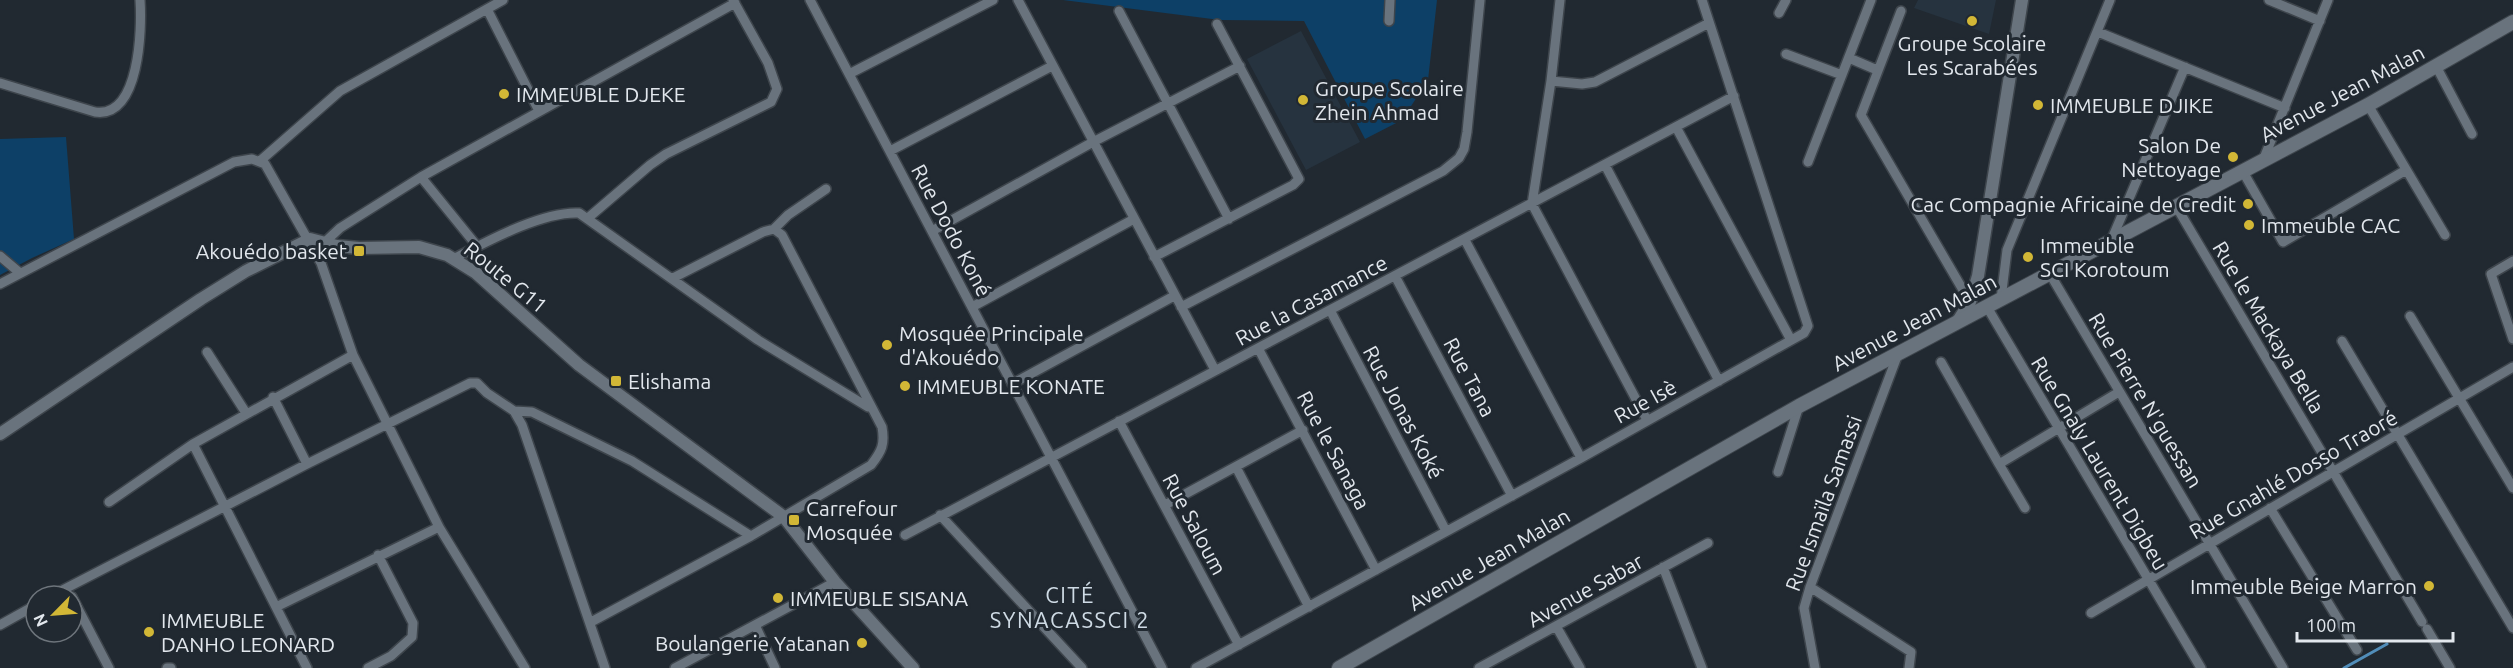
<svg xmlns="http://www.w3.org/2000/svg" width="2513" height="668" viewBox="0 0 2513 668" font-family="Ubuntu,sans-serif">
<rect width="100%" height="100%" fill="#212931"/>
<path fill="#26333f" d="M1918,0h78l-7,34 -75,-26z
M1301,31l59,111 -54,28 -59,-111z"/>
<path fill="#0d4067" d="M1063,0h374l-9,80 -26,40 -37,19 -61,-118 -84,-1z
M66,137l8,102 -42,19 -32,17v-136z"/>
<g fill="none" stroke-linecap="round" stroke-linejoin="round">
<path stroke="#518db9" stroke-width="3" d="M2344,668l43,-24"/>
<g stroke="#3e454c" stroke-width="12">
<path id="minor" d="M810,0l352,668
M1018,0l197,370
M1560,0l-9,81 -19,123 115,216
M2269,0l51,21
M487,9l52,102
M1119,11l110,208
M1901,11l-40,104 109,187
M1779,13l7,-13
M1389,21l1,-21
M2098,32l187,76
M1786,54l56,21
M1849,58l28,12
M2436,66l36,68
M849,74l144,-74
M1551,81l31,3 13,-2 114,-59
M0,83l95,29c45,7 47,-84 45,-112
M2368,105l77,130
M1676,127l115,213
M890,151l162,-85
M2264,158l64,-158
M260,161l80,-70 163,-91
M1808,162l63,-162
M1605,165l114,216
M2242,170l41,72 123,-72
M421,177l56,69
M2176,206l246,416
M588,218l62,-53 16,-11 105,-52 6,-13 -9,-26 -35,-63
M774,229l14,-14 38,-26
M932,231l161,-89 147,-76
M1465,240l116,218
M2111,241l74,-174
M324,243l16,-15 81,-51 314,-174
M0,256l20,17
M1154,257l139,-72 6,-6 -82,-155
M453,259c33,-17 89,-48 126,-46l179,127 110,67
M2513,261l-22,13 22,65
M2050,274l233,394
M1395,276l117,220
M0,284l234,-122 18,-3 13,5 56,99 32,92 86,172 86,141
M2001,299l6,-49 103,-250
M972,307l162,-88
M1181,307l262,-136 16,-13 5,-9 3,-17 13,-132
M1987,307l214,361
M1330,310l116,221
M2410,316l103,172
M2342,341l171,287
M1258,348l118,222
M207,352l39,61
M1941,362l58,102 120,-72
M1012,384l162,-88
M273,397l34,67
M1119,421l120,224
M193,444l114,224
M1999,464l26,44
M1236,467l73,140
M1778,472l21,-66
M109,502l84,-58 160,-89
M1165,505l138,-75
M2270,508l87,142
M940,515l142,153
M905,535l829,-439
M1663,567l39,101
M1810,587l101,65 -2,16
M51,596l256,-132 163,-81h7l10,10 27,18
M72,597l37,71
M278,606l161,-79
M2091,613l422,-246
M591,622l160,-86 120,-71c11,-14 14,-21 11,-38l-100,-192 -8,-6 -11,3 -90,46
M0,625l36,-20
M755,625l20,43
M1556,626l24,42
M2427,629l23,39
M167,668h4
M368,668l23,-12 21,-19 1,-14 -35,-68
M605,668l-83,-243 -8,-14 18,1 100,49 119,75
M675,668l160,-86
M1196,668l385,-210 223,-125 4,-7 -106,-326
M1479,668l229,-125
M1815,668l-11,-60 6,-21 88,-233"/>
</g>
<g stroke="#3e454c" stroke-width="15">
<path id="tertiary" d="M1958,321l12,-19 8,-26 44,-276
M0,434l201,-135 45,-28 64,-32 27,7 22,2 60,-1 28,8 29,18 103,92 205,152 51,65 78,86"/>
</g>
<g stroke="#3e454c" stroke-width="16">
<path id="secondary" d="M1339,668l460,-262 569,-301 145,-83"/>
</g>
<use href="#minor" stroke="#69737d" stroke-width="9"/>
<use href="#tertiary" stroke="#69737d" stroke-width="12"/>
<use href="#secondary" stroke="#69737d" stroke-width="14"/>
</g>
<g fill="#d2b736" stroke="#212931" stroke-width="2">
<circle cx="1972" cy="21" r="6"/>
<circle cx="504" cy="94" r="6"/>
<circle cx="1303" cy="100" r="6"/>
<circle cx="2038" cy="105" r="6"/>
<circle cx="2233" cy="157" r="6"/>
<circle cx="2248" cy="204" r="6"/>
<circle cx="2249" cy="225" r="6"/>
<rect x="353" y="245" width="12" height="12" rx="3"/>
<circle cx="2028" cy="257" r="6"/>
<circle cx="887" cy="345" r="6"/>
<rect x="610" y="375" width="12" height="12" rx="3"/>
<circle cx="905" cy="386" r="6"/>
<rect x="788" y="514" width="12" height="12" rx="3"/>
<circle cx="2429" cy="586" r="6"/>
<circle cx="778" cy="598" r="6"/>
<circle cx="149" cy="632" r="6"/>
<circle cx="862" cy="643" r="6"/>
</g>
<g text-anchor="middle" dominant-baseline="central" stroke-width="6" stroke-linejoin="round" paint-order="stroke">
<g font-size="21" fill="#e2e7ed" stroke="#212931" text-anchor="start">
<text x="1972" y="43" text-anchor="middle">Groupe Scolaire<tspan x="1972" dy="24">Les Scarabées</tspan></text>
<text x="1315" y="88">Groupe Scolaire<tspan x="1315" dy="24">Zhein Ahmad</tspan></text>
<text x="516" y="94">IMMEUBLE DJEKE</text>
<text x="2050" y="105">IMMEUBLE DJIKE</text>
<text x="2221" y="145" text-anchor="end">Salon De<tspan x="2221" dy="24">Nettoyage</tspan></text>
<text x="2236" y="204" text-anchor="end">Cac Compagnie Africaine de Credit</text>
<text x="2261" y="225">Immeuble CAC</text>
<text x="2040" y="245">Immeuble<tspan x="2040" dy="24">SCI Korotoum</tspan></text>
<text x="347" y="251" text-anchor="end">Akouédo basket</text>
<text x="899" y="333">Mosquée Principale<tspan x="899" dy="24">d'Akouédo</tspan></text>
<text x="628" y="381">Elishama</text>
<text x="917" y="386">IMMEUBLE KONATE</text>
<text x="806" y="508">Carrefour<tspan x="806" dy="24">Mosquée</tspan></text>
<text x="2417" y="586" text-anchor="end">Immeuble Beige Marron</text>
<text x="790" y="598">IMMEUBLE SISANA</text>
<text x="161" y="620">IMMEUBLE<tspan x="161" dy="24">DANHO LEONARD</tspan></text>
<text x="850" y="643" text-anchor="end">Boulangerie Yatanan</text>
</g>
<g font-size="21" fill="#e2e7ed" stroke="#212931">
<text transform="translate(2342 93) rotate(-28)">Avenue Jean Malan</text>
<text transform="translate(952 230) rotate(62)">Rue Dodo Koné</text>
<text transform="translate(506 277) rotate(39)">Route G11</text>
<text transform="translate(1311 300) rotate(-28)">Rue la Casamance</text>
<text transform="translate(1914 322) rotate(-28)">Avenue Jean Malan</text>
<text transform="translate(2269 327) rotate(59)">Rue le Mackaya Bella</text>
<text transform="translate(1470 377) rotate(62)">Rue Tana</text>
<text transform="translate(2146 400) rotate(59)">Rue Pierre N'guessan</text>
<text transform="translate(1645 401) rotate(-29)">Rue Isè</text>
<text transform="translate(1404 412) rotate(62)">Rue Jonas Koké</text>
<text transform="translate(1334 450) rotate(62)">Rue le Sanaga</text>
<text transform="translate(2100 463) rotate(59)">Rue Gnaly Laurent Digbeu</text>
<text transform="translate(2293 474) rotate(-30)">Rue Gnahlé Dosso Traoré</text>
<text transform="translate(1823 503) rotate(-70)">Rue Ismaïla Samassi</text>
<text transform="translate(1195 524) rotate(62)">Rue Saloum</text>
<text transform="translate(1489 559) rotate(-30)">Avenue Jean Malan</text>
<text transform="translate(1585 590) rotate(-29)">Avenue Sabar</text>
</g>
<g font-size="22" letter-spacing="1.5" fill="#cfdbe5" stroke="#212931">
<text x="1070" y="594">CITÉ<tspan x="1070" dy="25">SYNACASSCI 2</tspan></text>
</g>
</g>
<g transform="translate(54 614) rotate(245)"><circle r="28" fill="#212931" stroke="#6e757c" stroke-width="1.5"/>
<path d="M0-4.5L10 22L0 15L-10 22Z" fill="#d2b736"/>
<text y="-9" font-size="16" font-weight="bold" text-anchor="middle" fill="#e2e7ed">N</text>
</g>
<path d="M2297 632v9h156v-9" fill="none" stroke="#e2e7ed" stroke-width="3"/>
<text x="2306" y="632" font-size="18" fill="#e2e7ed" stroke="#212931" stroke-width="4.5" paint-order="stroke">100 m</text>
</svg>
